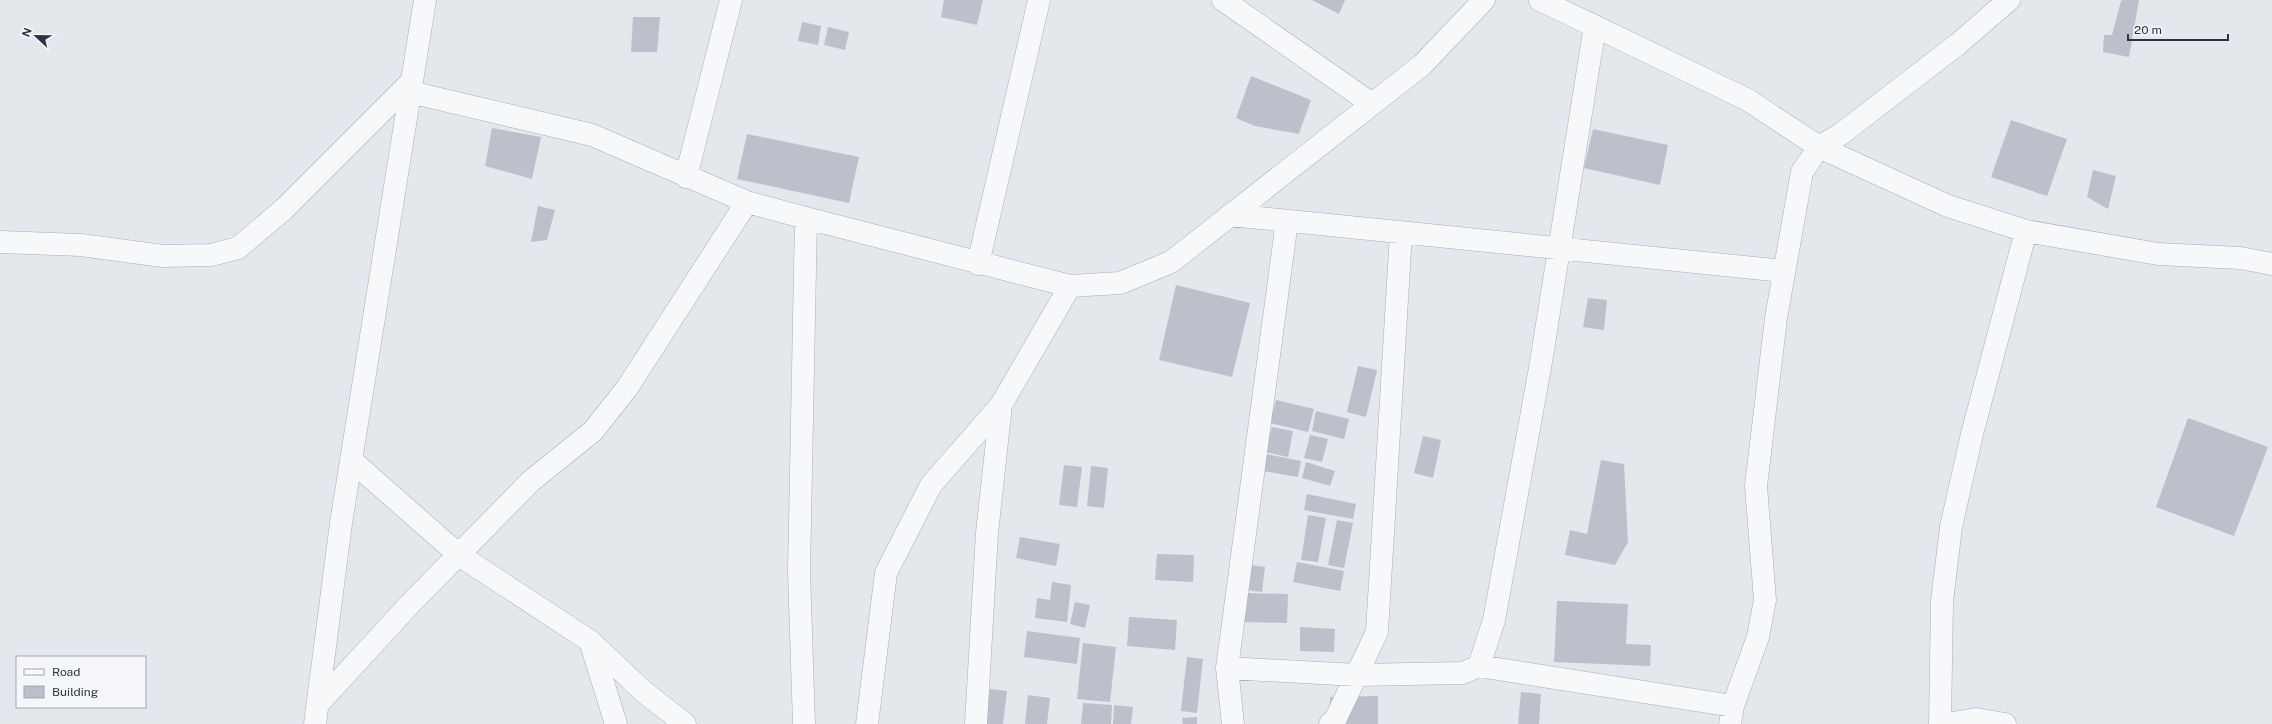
<svg xmlns="http://www.w3.org/2000/svg" width="2272" height="724" viewBox="0 0 2272 724" font-family="'Public Sans',sans-serif">
<rect width="100%" height="100%" fill="#e4e7ec"/>
<path fill="#bbc0ca" d="M944,0h39l-6,25 -36,-8z
M1312,0h33l-6,14z
M2123,0h16l-10,57 -26,-5 1,-17h8l9,-34z
M633,17h27l-3,35h-26z
M802,22l19,4 -3,19 -20,-4z
M828,27l21,5 -4,18 -21,-5z
M1251,76l60,24 -12,34 -44,-8 -19,-8z
M2011,120l56,19 -20,57 -56,-19z
M492,128l49,9 -9,42 -47,-13z
M1593,129l75,16 -8,40 -76,-17z
M747,134l112,23 -10,46 -112,-24z
M2093,170l23,6 -8,33 -21,-12z
M538,206l17,4 -8,30 -16,2z
M1176,285l74,18 -18,74 -73,-17z
M1588,298l19,2 -3,30 -21,-3z
M1358,366l19,4 -11,47 -19,-5z
M1276,400l38,9 -6,23 -38,-9z
M1316,411l33,8 -5,20 -32,-8z
M2188,418l80,29 -34,89 -78,-29z
M1272,427l21,4 -5,26 -22,-5z
M1310,435l18,4 -6,23 -18,-4z
M1423,436l18,4 -8,38 -19,-5z
M1266,454l35,7 -3,16 -35,-6z
M1601,460l23,4 4,78 -13,23 -50,-10 5,-25 17,4z
M1306,462l29,9 -5,15 -28,-8z
M1064,465l18,2 -5,40 -18,-2z
M1091,466l17,2 -4,40 -17,-2z
M1307,494l49,10 -3,15 -49,-9z
M1308,515l18,3 -8,44 -17,-2z
M1337,520l16,3 -9,45 -16,-3z
M1020,537l40,7 -4,22 -40,-8z
M1157,554l37,1 -1,27 -38,-2z
M1297,562l47,9 -4,20 -47,-9z
M1243,564l22,3 -3,25 -22,-3z
M1052,582l19,3 -4,37 -32,-4 2,-20 13,2z
M1244,593l44,1 -1,29 -43,-1z
M1557,601l71,3 -2,40 25,1 -1,21 -96,-4z
M1075,602l15,3 -5,23 -15,-4z
M1129,617l48,3 -2,30 -48,-4z
M1300,627l35,2 -1,23 -34,-1z
M1027,631l53,7 -3,26 -53,-7z
M1083,643l33,4 -6,55 -33,-3z
M1187,657l16,2 -6,54 -16,-2z
M990,689l17,2 -4,33h-17z
M1521,692l20,2 -2,30h-21z
M1028,695l22,3 -3,26h-22z
M1378,696v28h-47l-1,-27z
M1083,703l29,2 -1,19h-30z
M1114,705l19,2 -2,17h-18z
M1197,717v7h-14l-1,-6z"/>
<g fill="none" stroke-linecap="round" stroke-linejoin="round">
<g stroke="#a9aeb7" stroke-width="23">
<path id="minor" d="M1223,0l149,104
M1540,0l208,100 71,47 129,59 78,25 132,23 82,4 32,6
M410,92l182,43 155,67 59,16 264,68 50,-3 51,-21 251,-197 62,-65
M686,177l45,-177
M1230,215l554,56
M0,242l81,3 82,11 48,-1 27,-7 46,-39 128,-128
M978,264l61,-264
M351,460l108,95 131,86 54,51 41,32
M591,644l25,80
M1479,666l254,40
M1227,668l130,7 106,-2 16,-7 15,-46 46,-252 55,-342
M318,704l92,-100 121,-123 62,-50 34,-43 120,-186
M315,724l26,-201 84,-523
M804,724l-5,-152 7,-354
M867,724l19,-151 45,-88 70,-80
M976,724l11,-191 14,-128 69,-119
M1233,724l-6,-56 60,-447
M1330,724l6,-6 41,-86 24,-399
M1730,724l3,-18 25,-69 7,-37 -9,-114 20,-168 26,-146 17,-25 22,-13 117,-90 51,-44
M1940,724l2,-123 9,-74 21,-93 54,-203
M1947,724l29,-5 29,5"/>
</g>
<use href="#minor" stroke="#f7f8fa" stroke-width="22"/>
</g>
<rect x="16" y="656" width="130" height="52" fill="#f4f6f9" stroke="#a4a8b1"/>
<rect x="24" y="669" width="20" height="6" fill="#f7f8fa" stroke="#a4a8b1"/>
<text x="52" y="676" font-size="12" fill="#2b3445">Road</text>
<rect x="24" y="686" width="20" height="12" fill="#bbc0ca" stroke="#a4a8b1"/>
<text x="52" y="696" font-size="12" fill="#2b3445">Building</text>
<g transform="translate(36 36) rotate(292)" stroke="#f4f6f9" stroke-width="3" paint-order="stroke">
<path d="M0-3L7 15L0 10L-7 15Z" fill="#2b3445"/>
<text y="-6" font-size="11" font-weight="bold" text-anchor="middle" fill="#2b3445">N</text>
</g>
<path d="M2128 34v6h100v-6" fill="none" stroke="#2b3445" stroke-width="2"/>
<text x="2134" y="34" font-size="12" fill="#2b3445" stroke="#f4f6f9" stroke-width="3" paint-order="stroke">20 m</text>
</svg>
